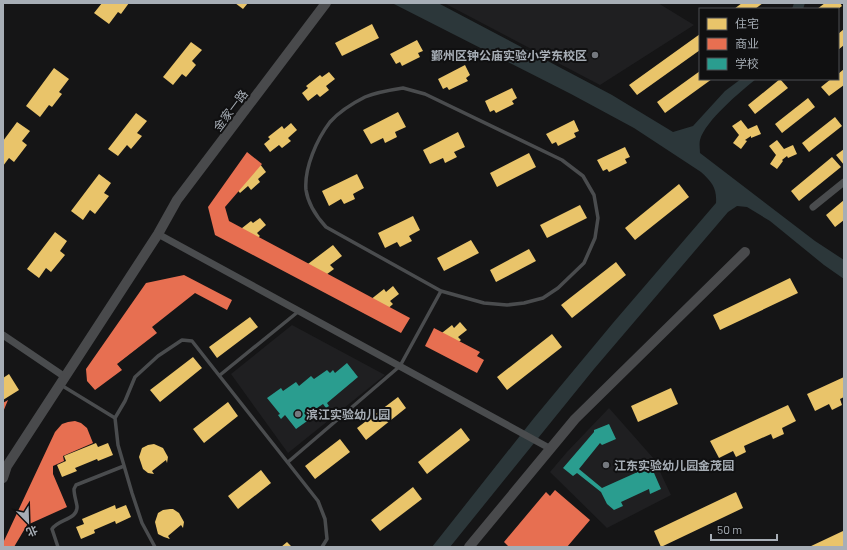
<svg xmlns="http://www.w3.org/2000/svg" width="847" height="550" viewBox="0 0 847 550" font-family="Barlow,'Noto Sans SC',sans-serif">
<rect width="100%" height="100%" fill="#151516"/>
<path fill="#1f1f21" d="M444,3h214l36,22 -94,60z
M292,325l93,50 -97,78 -57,-79z
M609,408l45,51 17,36 -64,33 -57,-56 17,-20z"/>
<path fill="#2c373a" d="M392,3h46l174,92 61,37 20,-6 32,-35 16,-12h15c-15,12 -51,42 -56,61 -1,4 0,9 0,13l115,88 29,19v19l-20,-14 -54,-44 -23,-14 -10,-1 -9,6 -134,157 -144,178h-18l102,-129 79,-95 103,-120c1,-15 -4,-21 -15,-31l-67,-44 -63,-34z
M794,3h11l-2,6h-11z"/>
<path fill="#e9c46a" d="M102,3h27l-8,11 -3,-2 -9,12 -15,-11z
M235,3h13l-5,6z
M742,3h21l-8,6h-21z
M825,3h15l2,3 -4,3h-21z
M372,24l7,14 -37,18 -7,-13z
M844,29v16l-6,5v-16z
M700,34v16l-63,45 -8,-10z
M417,40l6,11 -5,2 2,4 -18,9 -2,-4 -4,2 -6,-10z
M191,42l11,8 -10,11 4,4 -10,12 -4,-3 -9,11 -10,-8z
M465,65l5,10 -4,3 2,3 -19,9 -2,-3 -4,2 -5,-10z
M54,68l15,11 -10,13 3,2 -10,13 -3,-2 -9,12 -14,-11z
M844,69v16l-15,11 -8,-9 10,-8h7v-5z
M700,71v8h12l-47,34 -8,-11z
M329,72l6,7 -9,7 3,4 -9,7 -3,-3 -9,7 -6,-8 6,-5 -2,-2 14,-11 2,2z
M780,79l8,9 -33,26 -7,-9z
M512,88l5,10 -5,3 2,3 -18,9 -2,-3 -4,2 -5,-11z
M808,98l7,9 -33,26 -7,-9z
M398,112l8,15 -11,5 2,5 -12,6 -2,-5 -12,6 -8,-14z
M136,113l11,8 -10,12 5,3 -11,13 -4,-4 -9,11 -10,-7z
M835,117l7,9 -33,26 -7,-9z
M574,120l5,11 -5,2 2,4 -18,9 -2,-4 -4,2 -6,-10z
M741,120l7,9 9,-4 4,9 -10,4v-2l-6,4 2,1 -6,8 -8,-6 6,-8 -7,-9z
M17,122l13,9 -8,10 5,4 -13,17 -5,-4 -6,8v-25z
M291,123l6,7 -9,8 3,3 -9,7 -3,-3 -9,7 -6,-8 6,-5 -2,-2 14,-11 2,3z
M458,132l7,15 -11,5 3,5 -12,6 -2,-5 -13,6 -7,-14z
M777,140l7,9 9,-4 4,9 -9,4 -1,-2 -5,4 1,1 -6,8 -7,-5 6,-9 -7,-9z
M625,147l5,10 -5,2 2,4 -18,9 -2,-3 -4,2 -6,-11z
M844,149v16l-8,-10z
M529,153l7,14 -39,20 -7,-14z
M832,157l9,10 -42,34 -8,-10z
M260,164l6,8 -8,7 2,3 -9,8 -3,-4 -8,7 -7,-8 7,-5 -2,-2 13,-11 2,3z
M99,174l12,9 -7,10 5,3 -14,18 -5,-4 -7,10 -12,-9z
M357,174l7,14 -11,6 2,5 -11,5 -3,-5 -12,7 -7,-15z
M679,184l10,13 -54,43 -10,-12z
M844,200v20l-9,7 -9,-12z
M580,205l7,13 -40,20 -7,-13z
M413,216l7,14 -11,6 3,5 -12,6 -3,-5 -12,6 -7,-15z
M260,218l6,7 -9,8 3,3 -9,7 -3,-3 -8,7 -7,-8 6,-5 -2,-2 14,-11 2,2z
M55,232l12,9 -7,10 5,4 -14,17 -5,-4 -7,10 -12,-9z
M471,240l8,13 -35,18 -7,-13z
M333,245l9,11 -12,9 4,4 -11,8 -4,-4 -10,8 -9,-11z
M529,249l7,12 -40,21 -6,-12z
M616,262l10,13 -54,43 -11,-13z
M790,278l8,15 -78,37 -7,-15z
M183,282l9,12 -41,32 -9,-11z
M393,286l6,8 -9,7 3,3 -9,8 -3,-4 -9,7 -6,-8 6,-4 -2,-3 14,-11 2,3z
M250,317l8,10 -41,31 -8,-11z
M460,322l7,8 -9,7 3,3 -9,8 -3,-4 -9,7 -6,-8 6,-5 -2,-2 14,-11 2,3z
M552,334l10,13 -55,43 -10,-13z
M131,337l7,10 -22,17 4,5 -22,18 -9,-10 22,-17 -3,-5z
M193,357l9,11 -42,34 -10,-12z
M9,374l10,16 -16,10v-22z
M844,377v20l-4,2 2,6 -10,5 -3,-6 -14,7 -8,-17z
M671,388l7,16 -40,18 -7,-16z
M398,397l8,11 -40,32 -9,-12z
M228,402l10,14 -34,27 -11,-14z
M788,405l8,16 -14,7 2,6 -11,5 -2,-5 -27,12 2,6 -10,5 -3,-6 -14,7 -9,-17z
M461,428l9,12 -43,34 -9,-12z
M340,439l10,13 -35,27 -10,-13z
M96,443l2,4 10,-4 5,12 -15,6 -1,-2 -22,9 2,3 -15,6 -5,-12 9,-4 -2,-5z
M154,444l9,4 5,9 -1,6 -1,-3 -14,11 2,3 -6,-1 -5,-4 -4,-12 3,-9 6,-3z
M261,470l10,13 -33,26 -10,-13z
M413,487l9,12 -42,32 -9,-11z
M59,492l6,14 -36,16 -6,-14z
M736,492l7,16 -82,39 -7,-16z
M115,505l1,4 10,-4 5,12 -15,7 -1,-3 -21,9 1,3 -14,6 -5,-12 8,-3 -2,-5z
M170,509h3l6,4 5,9 -1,6 -2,-3 -13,11 2,3 -6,-2 -6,-3 -3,-12 3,-9 5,-3z
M843,531l1,16h-35z
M287,542l5,5h-11z"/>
<path fill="#e76f51" d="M247,152l15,12 -37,43 4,14 181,97 -9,15 -186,-98 -7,-28z
M184,275l48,25 -5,10 -32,-17 -43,34 5,6 -40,31 5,6 -27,20 -8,-9 -1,-12 60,-86z
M434,328l46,24 -3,4 7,4 -7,13 -52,-27z
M8,400l-5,12v-9z
M75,421l6,2 6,5 6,15 -30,13 1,5 -11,5v8l14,33 -40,18 -13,22h-11v-4l52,-111 7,-8 6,-2z
M555,490l35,30 -23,27h-60l1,-1 -4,-4 42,-50 4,4z"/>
<path fill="#2a9d8f" d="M347,363l11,14 -31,26 2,3 -3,2 -3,-4 -9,6 3,4 -21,15 -11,-14 -4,4 -3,-4 2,-1 -13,-16 14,-10 2,3 13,-9 3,4 12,-10 3,3 13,-9 3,3 3,-3 2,3z
M609,424l7,15 -14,6 -2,-2 -21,26 23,19 49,-22 10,23 -11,5 -1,-5 -28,13 2,4 -9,4 -7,-6 -6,-12 -24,-19 -4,3 -10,-8 31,-36v-2z"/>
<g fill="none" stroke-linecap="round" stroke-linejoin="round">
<path stroke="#4a4c4e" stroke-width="3.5" d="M403,88l22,6 137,66 21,16 11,19 4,23 -3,20 -11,25 -26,25 -15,10 -19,5 -17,2 -23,-2 -43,-12 -115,-64c-10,-11 -18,-23 -20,-37 -2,-22 11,-51 24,-68 9,-10 23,-19 35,-25 12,-5 25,-7 38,-9z
M220,375l79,-64
M61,385l54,33
M288,462l112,-96 41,-75
M58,547l-6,-18c6,-10 26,-9 25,-23 -1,-6 -3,-11 -3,-17l2,-4 48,-19
M155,547l-13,-24 -10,-30 -14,-48 -3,-27 10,-17 10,-24 23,-21 24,-16 10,1 126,160 7,18 2,20 -5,8"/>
<path stroke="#4a4c4e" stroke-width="7" d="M813,207l31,-25
M158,234l393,215
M3,335l62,42"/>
<path stroke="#494a4c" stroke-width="10" d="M3,478l4,-12 151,-232 19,-34 149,-197
M469,547l106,-128 170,-167"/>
</g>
<g fill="#74787e" stroke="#101011" stroke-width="1.5">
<circle cx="595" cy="55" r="4"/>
<circle cx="298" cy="414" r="4"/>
<circle cx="606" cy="465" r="4"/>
</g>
<g text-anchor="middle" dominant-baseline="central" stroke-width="4" stroke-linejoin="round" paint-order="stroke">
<g font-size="12" font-weight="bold" fill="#a7aeb6" stroke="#101011" text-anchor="start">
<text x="587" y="55" text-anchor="end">鄞州区钟公庙实验小学东校区</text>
<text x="306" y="414">滨江实验幼儿园</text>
<text x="614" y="465">江东实验幼儿园金茂园</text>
</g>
<g font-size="12" fill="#a7aeb6" stroke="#101011">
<text transform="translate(230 110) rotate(-53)">金家一路</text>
</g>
</g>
<rect width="847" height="550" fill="none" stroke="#a7aeb6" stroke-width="8"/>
<rect x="699" y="8" width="140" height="72" fill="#101011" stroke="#4c4f53"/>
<rect x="707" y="18" width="20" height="12" fill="#e9c46a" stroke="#4c4f53"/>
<text x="735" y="28" font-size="12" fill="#a7aeb6">住宅</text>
<rect x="707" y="38" width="20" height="12" fill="#e76f51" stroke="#4c4f53"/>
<text x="735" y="48" font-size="12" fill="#a7aeb6">商业</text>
<rect x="707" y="58" width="20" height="12" fill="#2a9d8f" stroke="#4c4f53"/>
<text x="735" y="68" font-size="12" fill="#a7aeb6">学校</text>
<g transform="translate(28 522) rotate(157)" stroke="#101011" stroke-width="3" paint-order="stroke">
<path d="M0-3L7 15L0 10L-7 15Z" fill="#a7aeb6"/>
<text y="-6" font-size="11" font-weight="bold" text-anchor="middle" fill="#a7aeb6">北</text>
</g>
<path d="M711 534v6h66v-6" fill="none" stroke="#a7aeb6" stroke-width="2"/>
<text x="717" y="534" font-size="12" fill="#a7aeb6" stroke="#101011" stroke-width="3" paint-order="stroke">50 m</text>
</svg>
